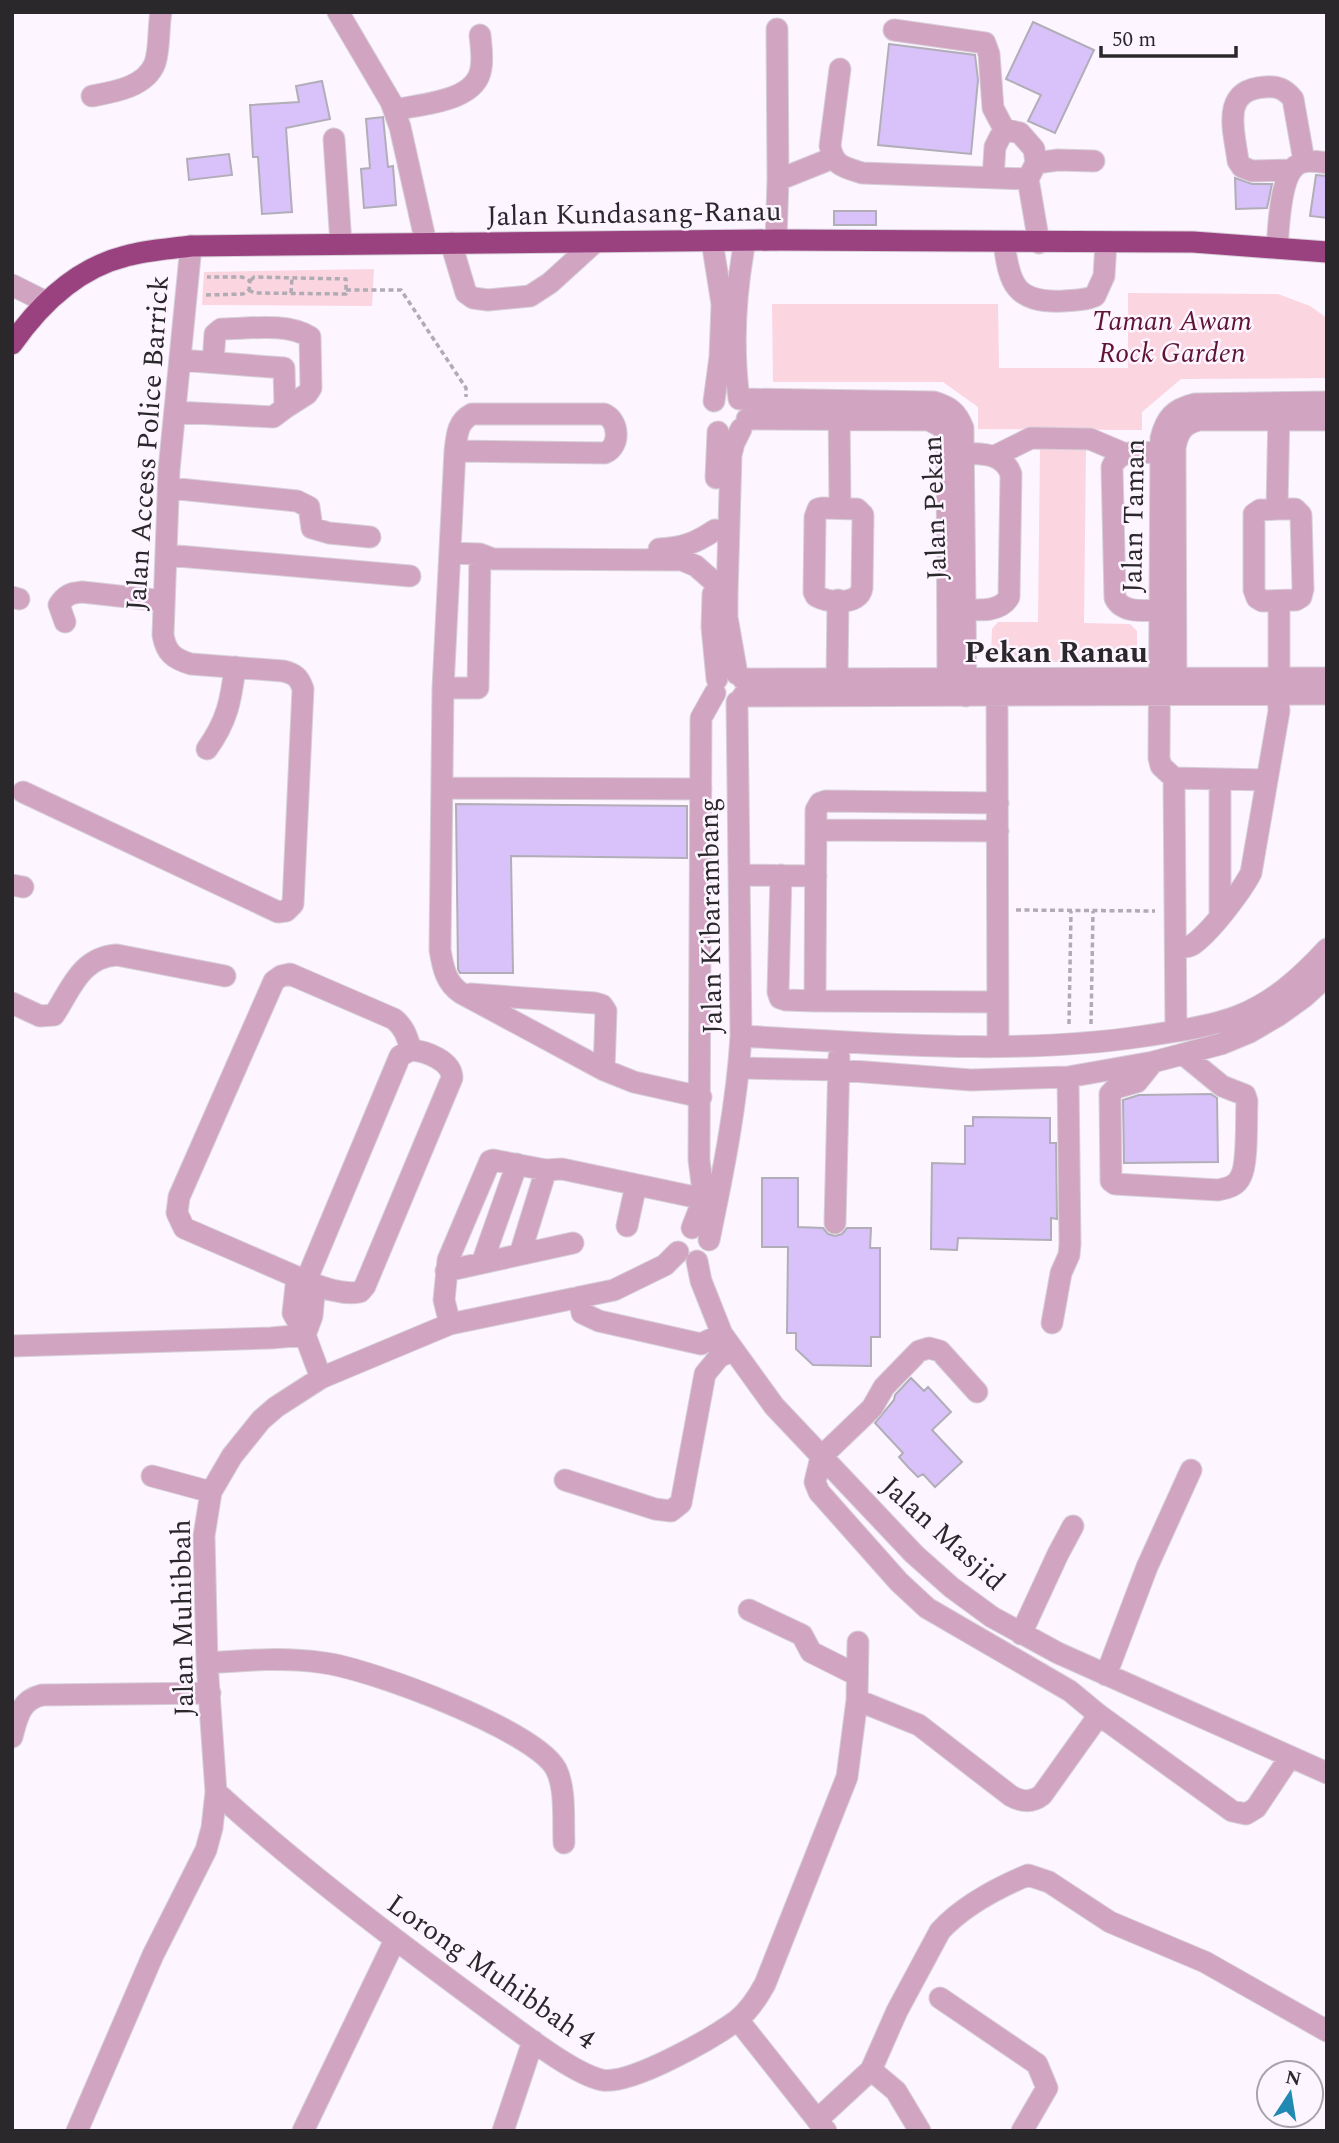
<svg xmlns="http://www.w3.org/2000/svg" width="1339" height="2143" viewBox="0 0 1339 2143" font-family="Spectral,serif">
<rect width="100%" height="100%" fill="#fdf5ff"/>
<path fill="#fbd5e0" d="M374,269l-2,37 -170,-1 2,-33z
M1128,293l150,1 32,12 17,12v60l-146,1 -39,33v18l-164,-1v-22l-35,-25h-170l-1,-78h226l1,64h129z
M1040,447l46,1 -2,175 46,1 7,7v22l-7,10 -132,-2 -7,-5 1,-27 6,-7h40z"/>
<path fill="#d9c2fa" stroke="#b1aeb8" stroke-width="2" d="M1033,22l61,28 -39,83 -27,-12 13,-26 -35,-16z
M889,44l86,11 3,25 -7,74 -93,-9z
M322,81l8,38 -44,9 6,84 -30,2 -4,-57h-5l-3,-52 49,-3 -3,-16z
M383,117l5,50 5,-1 3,39 -32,3 -3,-39 9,-1 -4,-49z
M229,154l3,21 -43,5 -2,-21z
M1316,175l11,1v42l-17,-2z
M1235,178l17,6h20l-5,24 -31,1z
M834,211h42v14h-42z
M456,804l231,2v52l-176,-2 2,117h-53l-2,-4z
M1211,1094l6,4 1,64 -94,1 -1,-63 16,-5z
M973,1117l77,1v25h6l1,76 -6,-1v22l-93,-2 -1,12 -26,-1 1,-86 33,1v-38h8z
M762,1178h36v49l25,1 5,6 7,2 7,-2 5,-6h24l-1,20h10v89h-9v29l-58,-1 -17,-16v-16h-9l1,-86h-26z
M911,1378l13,13 4,-4 23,25 -19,18 30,32 -27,25 -12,-13 -5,3 -10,-10 -9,-10 4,-4 -28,-30 19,-23 1,-5z"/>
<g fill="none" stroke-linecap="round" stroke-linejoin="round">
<g stroke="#d7d0d9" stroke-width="23">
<path id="minor" d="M338,12l53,90 9,25 26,116
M894,30l91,13 4,11 4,54 11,21 16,4 14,16 2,14 -8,16 11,64
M840,69l-10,77c4,20 13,21 32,27l166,6
M92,96c22,-4 54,-9 63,-33 5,-15 3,-35 6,-51
M394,110c27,-6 83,-8 87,-42 2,-10 0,-22 -1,-33
M334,139l7,105
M1036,163l22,-3 36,1
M1290,170l-38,1 -10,-4 -4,-6c-4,-31 -18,-71 27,-74 13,-1 20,2 28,12l11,62
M993,178l2,-31 9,-18
M778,180l55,-22
M776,240l2,-60 -1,-151
M712,241l10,63 -2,53 -6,44
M745,241c-10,53 -13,105 -6,158l195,3c16,5 23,10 29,26l3,268
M1004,242c5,43 12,61 59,59 11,-1 21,0 32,-5l9,-20 2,-33
M451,243l15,50 7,5 15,2 42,-4 20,-13 44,-40
M1277,248c2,-21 2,-82 27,-86 7,-2 16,0 23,1
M12,285l34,17
M213,362l2,-28 6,-5c27,0 65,-7 89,8l1,51 -4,6 -22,14
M839,405l1,103
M175,412l98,5 12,-9 -1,-40 -104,-8
M472,414h132c15,6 17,32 1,39l-150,-2c2,-16 2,-29 17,-37z
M747,419l182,1 13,7 5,13 1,251
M455,451l-12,237 -3,262c3,18 6,33 21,43l143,77 30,12 67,15
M950,453c23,1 52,-4 61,21l-2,123c-10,18 -38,12 -56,12
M1160,453c-18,0 -40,-6 -48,14l3,131c9,19 41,11 60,11
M995,456l36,-18 59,1 33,14
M716,478l2,-46
M169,488l128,13 12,6 3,21 17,5 41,4
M822,508l35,1 6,6 -1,73c-3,18 -33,15 -46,8l-2,-4 1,-75 3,-8z
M1277,509h18l6,6 2,74 -2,8 -5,3 -34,1 -5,-3 -3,-8v-76l6,-4z
M1277,509l2,-100
M659,549c23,-1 37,-6 56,-19
M450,553l30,1 13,5 189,1 14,6 17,15
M166,555l244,21
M713,594l-1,33 5,52
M12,597l7,2
M1279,602v76
M65,622l-6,-17c6,-10 12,-12 23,-13l82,9
M737,674l-10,-57v-21l4,-141 3,-12 7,-14
M743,679l584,-1
M837,679l1,-79
M443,688h35l2,-134
M1176,691l-1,-243c3,-16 8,-24 24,-28h128
M743,696l584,-2
M997,696l1,350
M207,749c20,-28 24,-48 28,-82
M1174,778l93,2
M1220,779v138
M443,788l258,1
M23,792l255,120 8,-1 7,-7 10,-215c-4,-12 -8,-15 -20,-18l-92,-7c-17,-5 -25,-11 -28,-29l6,-165 22,-224
M998,803l-172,-2 -6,2 -4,7 -1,191 183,1
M816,830l182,1
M739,875l77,1
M781,875l-3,117 2,6 6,2 29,1
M12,885l11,2
M1176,948c5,-1 11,0 16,-3 18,-12 49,-53 59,-72l28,-162 -1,-15
M470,994l125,9 7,2 4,6 -2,59
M12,1003l28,13 14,-1c17,-26 27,-58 63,-60l108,21
M1176,1031l-2,-253 -13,-12 -2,-8 2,-320c5,-20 13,-29 34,-34l132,-2
M741,1036c134,7 271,20 404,0 31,-5 64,-9 93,-20 36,-14 63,-39 89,-67
M411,1050c15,1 41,11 41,28l-87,208 -5,6c-18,3 -37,-4 -54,-11l94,-225z
M1153,1062l-16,20 -21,6 -6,6 1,87 4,3 103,6c10,-2 19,-4 23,-14 7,-13 5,-58 6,-75l-2,-6 -23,-9 -39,-32
M739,1068l100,2 132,10 97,-3 85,-15 68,-18 29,-12 29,-17 25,-18 23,-21
M835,1223l4,-166
M627,1226l9,-41
M692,1228l16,-41
M709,1240c14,-67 28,-136 32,-204l-4,-334
M520,1254l26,-84
M697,1261l4,20 21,53 52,72 140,148 37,33 41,30 66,36 269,120
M482,1263l35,-99
M446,1271l127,-28
M297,1277l-4,36 12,22
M306,1281l-122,-53 -7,-15 2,-16 95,-216 7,-5 9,-2 104,45c11,9 13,18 17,31
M579,1297l3,16 17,8 102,23 21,-10
M1052,1323l9,-50 8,-18 1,-11 -2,-167
M450,1324l-6,-24 4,-40 42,-99 3,-1 53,10 16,-1 142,30 -5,-39 2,-442 14,-25
M305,1335l7,-19 3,-32
M12,1346l259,-8 34,-3 16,43
M977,1392l-37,-41 -11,-3 -10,3 -35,36 -12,21 -51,49 -6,25 4,10 80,90 28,26 143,83 29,24 133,96 14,3 10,-6 34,-51
M152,1476l59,16
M565,1480l90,29 16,2 10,-8 24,-129 14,-17 14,-7
M749,1610l53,25 9,17 46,23
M1021,1634l37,-80 15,-28
M207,1663c39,-3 79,-6 118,0 45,6 210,67 231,106 10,20 7,51 8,74
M1106,1675l41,-108 44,-97
M857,1700l62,25 92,71c11,6 21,7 31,-1l57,-80
M12,1737c5,-19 8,-37 30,-42l168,-2
M216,1792c88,80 183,151 278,221 25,18 79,61 108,67 29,5 109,-41 134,-59 12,-9 22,-24 29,-37l82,-207 10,-77 1,-58
M940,1998l97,66 10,24 -25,43
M738,2020l88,111
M871,2070l25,21 24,40
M817,2120l54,-50 26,-59 43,-80c23,-25 57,-43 88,-56l21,7 61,40 95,40 122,69
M77,2131l76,-176 53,-105 6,-22 4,-36 -9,-129 -3,-127 7,-44 21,-36 29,-36 15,-13 45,-29 19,-8 110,-46 164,-34 51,-25 13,-13
M303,2131l92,-191
M503,2131l30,-90"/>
</g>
<g stroke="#d7d0d9" stroke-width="23">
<path id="highway" d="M12,344c28,-40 65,-76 114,-88 21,-6 43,-7 65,-10l585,-6 417,2 134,10"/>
</g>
<path stroke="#b1abb3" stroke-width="3.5" stroke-dasharray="5 3.5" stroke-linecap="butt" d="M249,290l5,3 92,1v-15l-92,-2 -4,4
M346,290h55l65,98v9
M291,293l1,-15
M206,295l37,-1 6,-4 1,-9 -8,-4h-35
M1016,910l139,1
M1069,1024l2,-113
M1091,1024l2,-113"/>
<use href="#minor" stroke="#d1a5c1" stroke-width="21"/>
<use href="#highway" stroke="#9a4280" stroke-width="21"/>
</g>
<g text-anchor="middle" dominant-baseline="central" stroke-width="5" stroke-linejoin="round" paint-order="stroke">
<g font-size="28" fill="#2b282c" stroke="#fdf5ff">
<text transform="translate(634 214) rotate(-1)">Jalan Kundasang-Ranau</text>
<text transform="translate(148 443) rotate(-86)">Jalan Access Police Barrick</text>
<text transform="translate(935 508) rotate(-92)">Jalan Pekan</text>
<text transform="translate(1134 516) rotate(-89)">Jalan Taman</text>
<text transform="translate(711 916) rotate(-91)">Jalan Kibarambang</text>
<text transform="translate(943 1534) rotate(42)">Jalan Masjid</text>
<text transform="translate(183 1618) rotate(-91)">Jalan Muhibbah</text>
<text transform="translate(491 1972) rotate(35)">Lorong Muhibbah 4</text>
</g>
<g font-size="28" font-style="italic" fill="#5f1434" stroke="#fdf5ff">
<text x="1172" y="321">Taman Awam<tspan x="1172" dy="32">Rock Garden</tspan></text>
</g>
<g font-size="30" font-weight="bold" fill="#2b282c" stroke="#fdf5ff">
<text x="1056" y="653">Pekan Ranau</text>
</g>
</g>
<rect width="1339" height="2143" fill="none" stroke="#2b282c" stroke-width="28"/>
<g transform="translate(1290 2094) rotate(12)"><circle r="33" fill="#fdf5ff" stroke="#a9a3ab" stroke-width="2"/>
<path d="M0-5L12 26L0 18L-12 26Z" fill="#218ab2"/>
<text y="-10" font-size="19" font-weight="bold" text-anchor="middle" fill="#2b282c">N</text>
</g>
<path d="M1101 46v10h135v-10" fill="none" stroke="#2b282c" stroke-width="3.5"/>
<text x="1112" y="46" font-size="21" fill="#2b282c" stroke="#fdf5ff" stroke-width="5" paint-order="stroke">50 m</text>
</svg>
